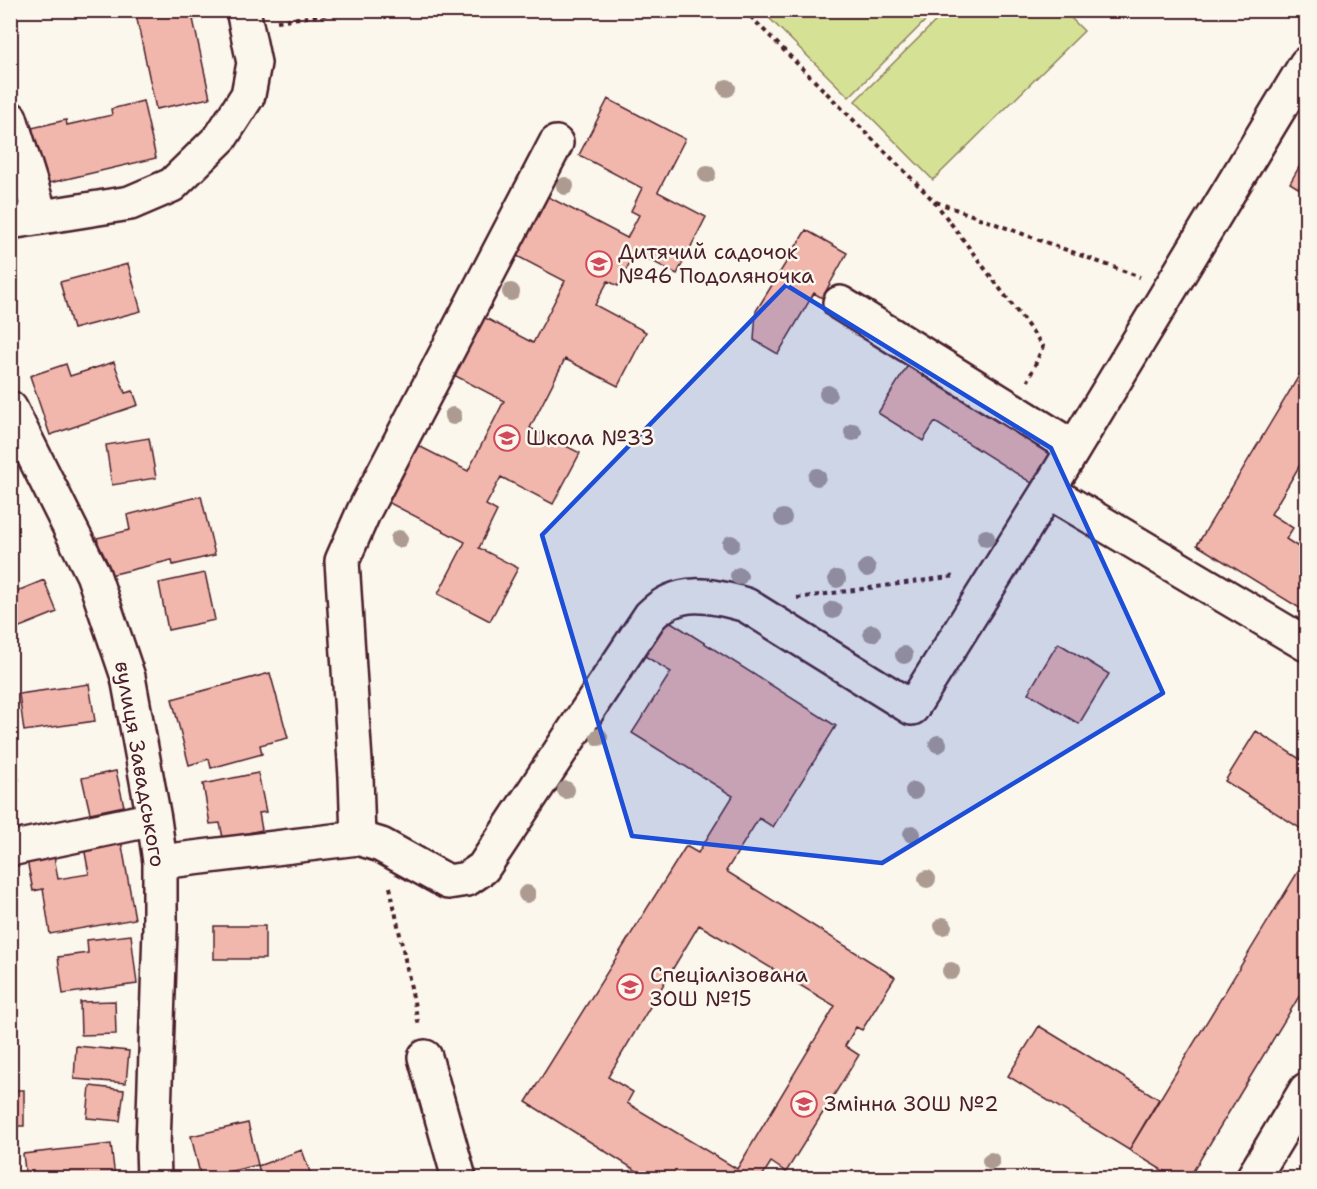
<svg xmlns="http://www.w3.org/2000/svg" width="1317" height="1189" viewBox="0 0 1317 1189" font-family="'Shantell Sans',sans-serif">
<rect width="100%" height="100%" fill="#fbf7ec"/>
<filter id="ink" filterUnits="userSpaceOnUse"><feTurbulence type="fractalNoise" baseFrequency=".0167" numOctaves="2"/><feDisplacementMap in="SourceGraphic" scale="12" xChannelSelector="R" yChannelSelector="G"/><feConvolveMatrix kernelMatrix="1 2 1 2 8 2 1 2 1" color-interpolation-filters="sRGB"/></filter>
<g filter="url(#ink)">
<path fill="#d5e295" stroke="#908060" stroke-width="1.5" d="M947,10l117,1 20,20 -151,149 -78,-79z
M762,11h173l-86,86z"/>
<path fill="#f1b7ac" stroke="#4a1f2b" stroke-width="1.5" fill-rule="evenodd" d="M135,10h64l1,8 -7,1 17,79 -54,11z
M608,99l77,40 -27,53 48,25 -29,57 -42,-22 -17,34 -10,-5 -13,24 51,27 -28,54 -53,-27 -35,69 50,25 -27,51 -52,-27 -15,28 11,6 -18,37 39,20 -28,53 -52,-27 27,-52 -85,-44 29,-57 59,30 36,-70 -56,-29 30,-58 55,29 32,-62 -52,-27 30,-60 84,44 12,-23 -8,-4 11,-23 -63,-33z
M143,101l13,57 -111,26 -13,-56 34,-8 1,5 45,-10 -1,-6z
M1306,155v38l-16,-10z
M806,230l41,23 -25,45 -8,-5 -36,61 -24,-14 2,-29z
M128,264l13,47 -68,18 -13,-47z
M114,362l11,31 8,-2 5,14 -88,30 -20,-59 36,-12 4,12z
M1306,364v96l-2,-2 -33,56 22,14 -7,11 20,13v60l-109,-67z
M908,365l148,93 -18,29 -103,-65 -12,19 -45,-28z
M149,438l7,40 -44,7 -6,-40z
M201,496l14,59 -42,10 -1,-5 -66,16 -9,-38 33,-8 -3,-15z
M205,573l10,47 -47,10 -9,-47z
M44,580l13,32 -47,19v-37z
M663,617l173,109 -63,101 -14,-9 -33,53 169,106 -33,53 -6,-3 -11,19 14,9 -73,117 -15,-10 -10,16h-113l-122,-76 160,-256 12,7 35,-57 -101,-63 39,-61 -31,-19zM699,925l136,81 -98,163 -110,-66 6,-11 -25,-15z
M1058,643l51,31 -30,50 -51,-31z
M270,673l18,65 -28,7 2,9 -51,14 -2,-9 -20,6 -17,-66z
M89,684l6,37 -71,10 -5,-37z
M1256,731l50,32v69l-81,-51z
M10,739l9,41 -9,1z
M116,771l8,35 -34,7 -8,-35z
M258,773l8,39 -7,1 3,17 -39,8 -3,-15 -10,1 -7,-40z
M121,840l14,79 -85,15 -7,-45 -10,2 -6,-31 27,-4 4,23 31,-5 -5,-27z
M1302,865l4,3v117l-117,193h-14l-46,-28z
M214,926h51v33h-51z
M131,935l6,49 -74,10 -5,-37 30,-4 -1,-13z
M115,1001l1,33 -35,1 -1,-33z
M1039,1026l120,73 -30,51 -121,-74z
M76,1046l53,5 -3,32 -52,-4z
M90,1086l34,4 -4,31 -33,-3z
M10,1090h14v36h-14z
M248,1123l10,42 -57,13 -10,-42z
M111,1144l4,34h-89l-3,-24z
M302,1150l9,25 -11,3h-38l-4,-12z"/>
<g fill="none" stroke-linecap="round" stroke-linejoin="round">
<g stroke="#4a1f2b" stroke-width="38">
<path id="minor" d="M1306,64l-258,427 258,153
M10,118l31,99
M10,222l120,-19 42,-18 49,-48 27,-42 6,-32 -11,-53
M840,303l234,145
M10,408l83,166 35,103 26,142 6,43v67l-7,217 1,32
M358,838l-2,-61 -14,-216 22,-50 192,-368
M10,849l144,-30
M160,862l198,-24 23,7 67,37 19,-3 16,-11 167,-252c28,-29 61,-21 96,-11l166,103 136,-217
M425,1057l34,121
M1253,1178l53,-88"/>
</g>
<path stroke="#4a1f2b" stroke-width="4" stroke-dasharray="4.5 4.5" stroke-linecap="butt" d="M744,10l190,191 109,145 -15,35
M277,21l82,-11
M936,202l204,75
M797,598l159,-22
M390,887l29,139"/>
<use href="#minor" stroke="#fbf7ec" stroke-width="33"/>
</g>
<g fill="#ad9b91">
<circle cx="727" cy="88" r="9"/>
<circle cx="707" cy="174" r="9"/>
<circle cx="565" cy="186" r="9"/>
<circle cx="511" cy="292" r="9"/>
<circle cx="828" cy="394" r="9"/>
<circle cx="453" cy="416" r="9"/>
<circle cx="853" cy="432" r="9"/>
<circle cx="817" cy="477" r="9"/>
<circle cx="783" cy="518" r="9"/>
<circle cx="986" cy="538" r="9"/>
<circle cx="399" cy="539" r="9"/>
<circle cx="731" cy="544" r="9"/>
<circle cx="867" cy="568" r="9"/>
<circle cx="739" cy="576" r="9"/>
<circle cx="837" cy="579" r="9"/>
<circle cx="833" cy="610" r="9"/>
<circle cx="872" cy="633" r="9"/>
<circle cx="904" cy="655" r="9"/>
<circle cx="599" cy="737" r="9"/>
<circle cx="938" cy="744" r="9"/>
<circle cx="566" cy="790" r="9"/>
<circle cx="914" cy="791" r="9"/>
<circle cx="912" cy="834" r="9"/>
<circle cx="927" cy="879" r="9"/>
<circle cx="527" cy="894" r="9"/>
<circle cx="943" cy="926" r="9"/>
<circle cx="951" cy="971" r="9"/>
<circle cx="991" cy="1161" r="9"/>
</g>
</g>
<path fill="#1d4ed8" fill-opacity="0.2" stroke="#1d4ed8" stroke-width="4.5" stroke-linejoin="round" d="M786,285l265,163 112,245 -281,170 -250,-27 -90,-301z"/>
<defs>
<g id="school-ring" transform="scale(1.35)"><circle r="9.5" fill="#fbf7ec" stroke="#d1495b" stroke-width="1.5"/><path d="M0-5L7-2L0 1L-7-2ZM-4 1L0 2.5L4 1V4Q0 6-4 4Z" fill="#d1495b"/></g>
</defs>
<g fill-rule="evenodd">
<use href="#school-ring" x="599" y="264"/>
<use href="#school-ring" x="507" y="438"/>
<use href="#school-ring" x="630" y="987"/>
<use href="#school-ring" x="804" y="1104"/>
</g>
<g text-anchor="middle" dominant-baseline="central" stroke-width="5" stroke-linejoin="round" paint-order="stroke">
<g font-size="21" fill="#4a1f2b" stroke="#fbf7ec" text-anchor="start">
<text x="618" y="252">Дитячий садочок<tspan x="618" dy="24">№46 Подоляночка</tspan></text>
<text x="526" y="438">Школа №33</text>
<text x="650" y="975">Спеціалізована<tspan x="650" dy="24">ЗОШ №15</tspan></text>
<text x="824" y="1104">Змінна ЗОШ №2</text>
</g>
<g font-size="21" fill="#4a1f2b" stroke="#fbf7ec">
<text transform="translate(140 764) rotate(80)">вулиця Завадського</text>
</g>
</g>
<rect width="1317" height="1189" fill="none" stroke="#fbf7ec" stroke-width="36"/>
<rect x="18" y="18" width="1281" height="1153" fill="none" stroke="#4a1f2b" stroke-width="2" filter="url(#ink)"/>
</svg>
